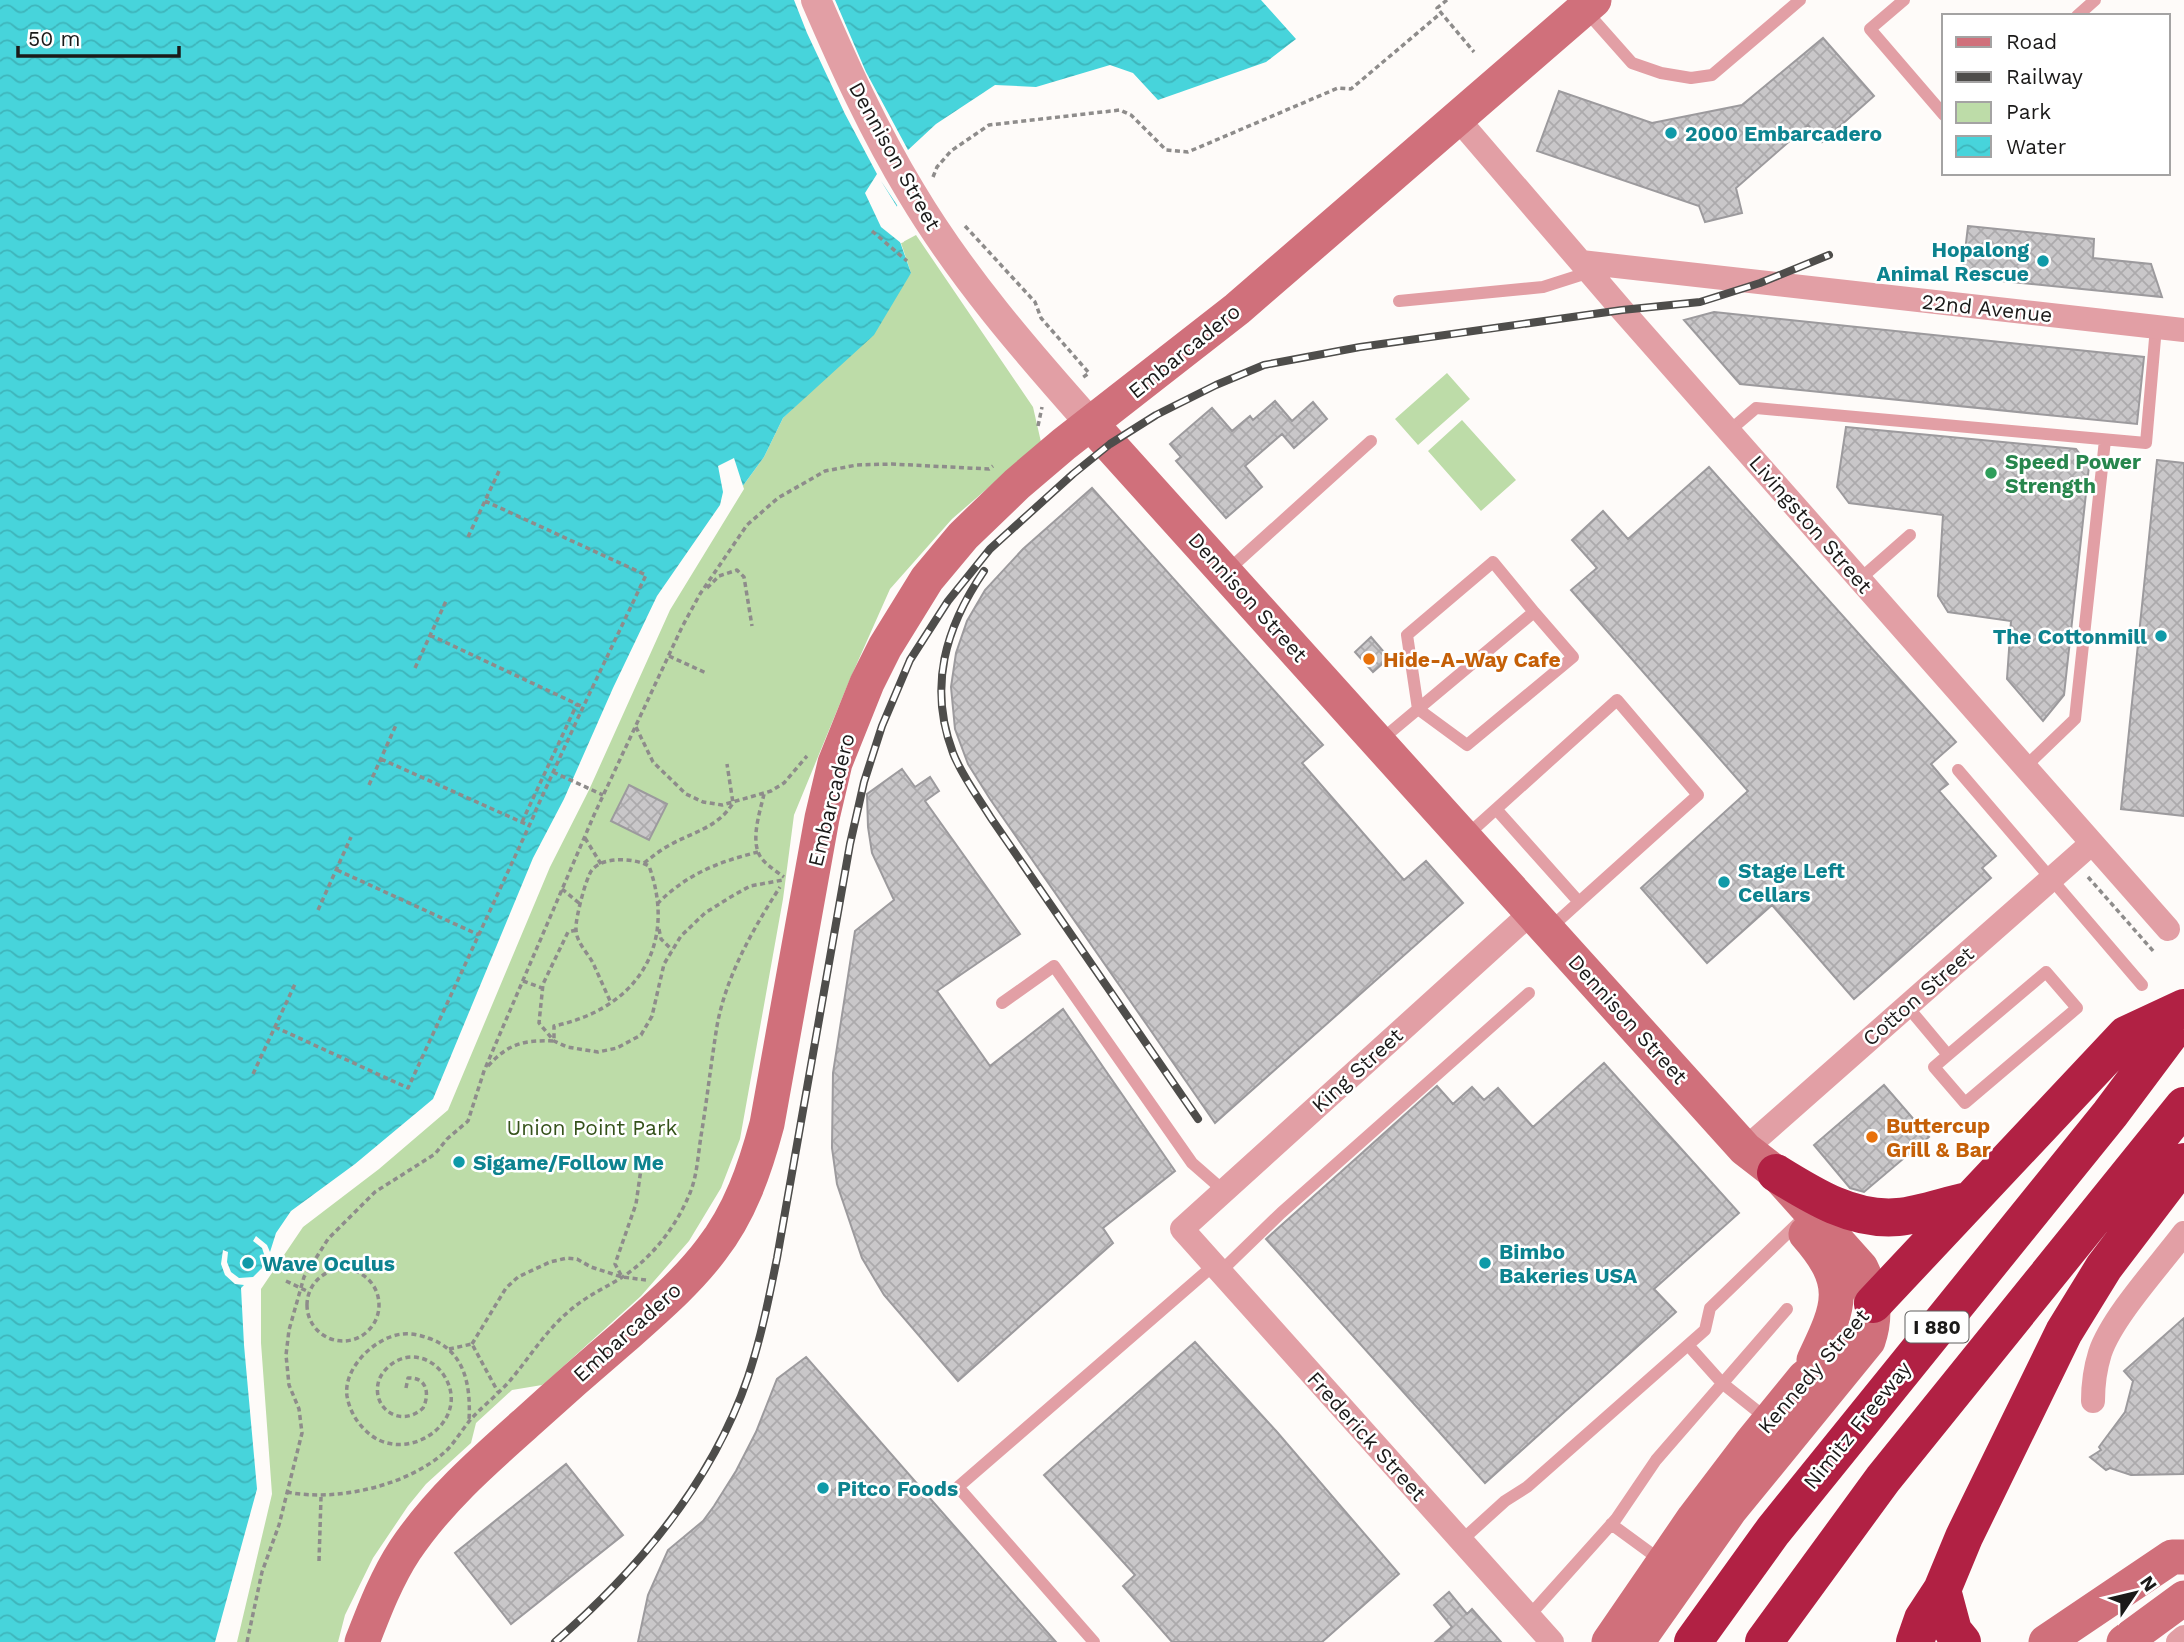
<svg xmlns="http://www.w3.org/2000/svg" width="2184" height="1642" viewBox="0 0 2184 1642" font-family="'Work Sans',sans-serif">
<defs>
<pattern id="water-waves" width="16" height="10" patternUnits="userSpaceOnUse" patternTransform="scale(1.75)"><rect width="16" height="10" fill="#47d4db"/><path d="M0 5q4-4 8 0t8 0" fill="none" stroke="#3eb5bb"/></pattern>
<pattern id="building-cross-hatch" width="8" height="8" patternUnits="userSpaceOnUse" patternTransform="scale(1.75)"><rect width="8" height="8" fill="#c9c7c9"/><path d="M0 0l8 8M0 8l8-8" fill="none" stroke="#acaaac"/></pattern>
</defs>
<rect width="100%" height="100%" fill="#fefbf9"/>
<path fill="#bddca8" d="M916,235l117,172 8,35 -89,77 -62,70 -40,90 -56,136 -11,84 -43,240 -19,49 -32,53 -48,55 -95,86 -4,3 -30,5 -36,33 -5,20 -45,41 -18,22 -35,52 -28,57 -7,27h-104l23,-354 44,-64 211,-275 155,-341 67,-110 30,-41 19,-39 38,-36 90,-109 -10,-30z
M1447,373l23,26 -52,46 -23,-26z
M1462,420l54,60 -35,31 -53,-60z"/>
<path fill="url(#water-waves)" d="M0,0h1403l-247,114 -41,-35 -126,22 -78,70 -19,48 19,54 -37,62 -91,83 -19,39 -30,41 -67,110 -120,258 -102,242 -144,116 -44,64 11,206 -34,148h-234z"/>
<path fill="#fefbf9" d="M794,0h41l31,72 42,78 28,-26 59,-39 41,2 74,-22 23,8 25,27 108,-38 30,-23 -35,-39h146l-93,59 -3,-2 -17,14 -21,12 -116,35 -43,-35 -62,17 -61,4 -77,69 -15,35 -18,-27 18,29 -4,9 9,23 -3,1 -20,-16 -16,-34 12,-19 -32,-60 -38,-81z
M734,458l10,31 -74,121 -81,180 -39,77 -102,243 -69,59 -76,58 -42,62v54l11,151 -35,148h-22l42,-153 -13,-144 -3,-57 3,-3 -9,-1 -10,-9 -4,-11 2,-14 5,2 -1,10 4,10 8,6 14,-1 9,-9 3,-11 -3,-9 -9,-7 3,-5 11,9 3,7 6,-19 15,-22 64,-47 78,-65 100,-241 31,-59 49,-111 44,-92 63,-91 3,-13 -5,-26z"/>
<path fill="url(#building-cross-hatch)" stroke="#9c9a9d" stroke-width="2" d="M1823,38l51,58 -52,46 -14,-17 -72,63 6,25 -37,9 -6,-16 -162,-55 22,-60 93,32 90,-18z
M1968,226l126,13 -1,19 58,6 11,33 -200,-20z
M1714,312l430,45 -7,67 -397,-40 -56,-64z
M1275,401l17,20 21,-19 14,17 -33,29 -12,-14 -37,32 17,21 -36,31 -50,-57 5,-4 -11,-13 42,-36 20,23 18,-15 3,4z
M1846,427l230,22 13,17 -25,229 -21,26 -36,-42 4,-58 -63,-9 -10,-16 5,-81 -94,-12 -12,-16z
M2157,460l27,3v353l-63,-7z
M1709,467l247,275 -25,22 17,20 -9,7 57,65 -14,12 9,10 -137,121 -82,-94 -65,58 -66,-75 107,-97 -177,-201 26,-22 -25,-28 31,-29 25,28z
M1092,488l231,257 -21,18 102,117 22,-19 37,42 -248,220 -225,-324 -22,-35 -13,-35 -4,-42 5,-34 11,-32 18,-31 38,-41z
M1371,637l18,21 -16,14 -18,-20z
M902,769l13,18 15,-10 9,14 -14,10 95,133 -83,57 53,75 73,-57 112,162 -72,57 10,15 -155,138 -74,-86 -22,-37 -25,-74 -5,-36 1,-75 22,-142 39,-31 -22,-47 -4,-26 -1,-33z
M629,785l38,19 -18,36 -38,-19z
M1604,1063l135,150 -85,76 22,23 -191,171 -219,-244 171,-153 16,18 19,-17 12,13 14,-12 35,39z
M1884,1085l45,52 -65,55 -14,-4 -36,-43z
M2184,1318v156l-53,1 -21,-7 -4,2 -16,-13 11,-7 -2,-3 26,-35 8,-31 -9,-10z
M1195,1342l82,90 122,142 -77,68h-150l-49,-56 12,-11 -91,-100z
M806,1357l250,285h-418l10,-47 20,-45 35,-29 11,-15 22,-35 20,-39 21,-53z
M566,1464l57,71 -112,89 -56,-71z
M1449,1592l18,22 5,-5 29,33h-66l17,-15 -18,-22z"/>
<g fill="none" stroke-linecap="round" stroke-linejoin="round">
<path stroke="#8e8c8b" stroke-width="3.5" stroke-dasharray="5 3.5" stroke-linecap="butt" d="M1447,0l-10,8 37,44
M933,177l4,-10 14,-16 38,-26 131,-15 11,5 35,35 22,2 150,-64 13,1 90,-76
M965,226l70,76 6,16 48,55 -7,5
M872,231l35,30
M1038,426l4,-19
M485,501l161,74 -70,147
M468,537l31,-66
M707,588l12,-12 18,-6 7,7 8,49
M430,635l153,72
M669,656l37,17
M415,668l31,-67
M636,727l17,35 33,32 17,8 19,3 49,-14 13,-8 23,-27
M381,759l147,66
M553,772l50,23
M369,785l27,-60
M764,794c-4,18 -15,49 -2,65 6,7 15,13 22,18
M535,812l42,-92
M522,822l55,-118
M585,838l16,26
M644,863c8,-6 15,-12 24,-17 24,-14 50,-18 65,-43l-6,-39
M337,870l142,65
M2088,877l66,75
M562,889l17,14
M657,904c30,-30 61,-42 101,-52
M318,910l33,-73
M659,929l2,10 11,11
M576,930l-8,2 -25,52 -4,39 15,18 13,6 31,5 19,-4 24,-13 11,-19 12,-52 17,-28 24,-23 24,-15 21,-12 33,-6
M523,981l19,7
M275,1027l133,61 128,-277
M488,1066c21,-23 36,-26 66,-25v-15c82,-17 124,-80 95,-160 -14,-8 -46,-10 -57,4 -6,7 -17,50 -16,59 0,13 11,23 17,34 6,13 12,27 18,40
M253,1074l42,-90
M307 1305a36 36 0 1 1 72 0a36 36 0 1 1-72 0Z
M621,1275l-6,-11 21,-60 7,-49
M286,1281l23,11
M472,1344l34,-56 12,-11 32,-15 17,-4 10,1 14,8 31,10 24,3
M449,1349l23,-5 26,48
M406,1388l2,-10c19,-1 22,16 15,30 -22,21 -53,0 -44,-28 5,-13 19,-23 33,-23 13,0 24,7 31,17 33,48 -41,96 -79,55 -9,-9 -15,-21 -17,-33 -4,-28 28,-59 55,-62 9,-1 18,1 26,4 37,12 43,48 41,82
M287,1492c49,10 121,-6 159,-41 10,-10 17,-23 26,-33 13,-14 29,-26 41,-41 18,-22 33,-46 55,-65 17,-15 33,-22 53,-34 31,-20 55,-51 69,-85 7,-17 8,-38 11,-57 6,-36 10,-73 16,-110 9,-50 36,-97 63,-139
M319,1561l2,-64
M247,1642l15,-70 17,-47 23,-92 -3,-24 -10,-24 -3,-30 3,-25 15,-53 24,-38 47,-47 60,-38 12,-15 21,-18 16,-50 110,-256 88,-188 18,-33 47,-69 31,-27 47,-27 32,-6 35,-1 97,5 4,-3"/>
<path stroke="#e29fa5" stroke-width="12" d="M1904,0l-34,29 74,86
M1585,10l47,53 29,10 30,5 21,-3 88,-75
M2077,16l18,-16
M1399,301l144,-14 47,-15
M1729,431l27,-23 390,35 10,-116
M1226,572l145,-131
M1860,579l50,-44
M1381,740l153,-128 -41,-50 -86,73 11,74 49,36 106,-88 -39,-45
M2025,767l50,-48 30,-279
M1958,770l184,215
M1465,837l152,-137 81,95 -119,107 -83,-93
M1548,930l31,-28
M1002,1003l52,-37 138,197 32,28
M1907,1006l41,49 98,-83 31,36 -112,95 -31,-36 14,-12
M1220,1272l61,-59 248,-220
M1688,1345l34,38 44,35
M1611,1524l52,38
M1462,1540l43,-39 22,-14 178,-157 5,-22 87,-84
M1529,1616l87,-97 40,-59 131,-151
M1094,1642l-136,-155 256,-222"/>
<path stroke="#e29fa5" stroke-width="24" d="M1457,118l165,192 546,619
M1581,262l603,68
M1532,912l-350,317 370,413
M1745,1149l347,-306
M2093,1401c0,-17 2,-32 7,-48 12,-36 60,-88 84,-120
M2178,1642l6,-5"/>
<path stroke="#e29fa5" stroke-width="30" d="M816,0c28,65 58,131 95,192 50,84 115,159 180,232"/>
<path stroke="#d0707b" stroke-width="35" d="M1091,424l654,725 31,24 85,95c12,25 16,47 7,73l-138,169 -93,132
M1806,1234c43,49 35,70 8,126
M362,1642c12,-31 24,-63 43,-92 33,-49 76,-87 120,-126 33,-30 66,-59 100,-88 30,-27 62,-54 86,-86 29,-37 44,-81 56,-126l55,-306 13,-55 32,-80 18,-36 42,-68 36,-43 54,-52 47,-40 173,-135 357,-309
M1609,1642l85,-124 57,-75 53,-65 17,-14 20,-23
M2046,1642l126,-85h12
M2124,1642l60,-44"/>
<path stroke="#b12144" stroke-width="38" d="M1776,1173c37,23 77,48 122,44 23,-2 46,-11 69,-16
M1873,1304l253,-269 58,-27
M1942,1590l11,41 9,11
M1693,1642l80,-111 337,-417 74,-99
M1764,1642l119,-163 301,-373
M1915,1642l8,-23 19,-29 22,-53 100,-205 40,-65 80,-105"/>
<g stroke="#4e4d4b" stroke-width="8">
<path id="rail" d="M984,571c-39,57 -56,116 -31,182 9,23 25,44 38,65l207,301
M555,1642c83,-72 157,-159 193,-265 13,-39 21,-79 29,-119l73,-414 14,-62 18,-56 28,-66 38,-59 42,-52 83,-75 37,-30 46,-29 60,-30 48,-20 96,-18 262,-37 78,-8 60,-19 69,-28"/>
</g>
<use href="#rail" stroke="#fff" stroke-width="5" stroke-dasharray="16" stroke-linecap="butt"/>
</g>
<g fill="#0f9aa8" stroke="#fff" stroke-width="2.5">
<circle cx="1671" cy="133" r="7"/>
<circle cx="2043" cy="261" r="7"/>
<circle cx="2161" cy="636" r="7"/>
<circle cx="1724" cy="882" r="7"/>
<circle cx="459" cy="1162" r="7"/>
<circle cx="248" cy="1263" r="7"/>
<circle cx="1485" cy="1263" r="7"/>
<circle cx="823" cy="1488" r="7"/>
</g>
<circle fill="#2e9e5b" stroke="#fff" stroke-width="2.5" cx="1991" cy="473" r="7"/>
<g fill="#e8710a" stroke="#fff" stroke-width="2.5">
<circle cx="1369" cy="659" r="7"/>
<circle cx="1872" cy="1137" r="7"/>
</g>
<g text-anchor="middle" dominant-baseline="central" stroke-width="5" stroke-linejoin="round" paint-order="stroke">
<rect fill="#fff" stroke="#5f5f5e" stroke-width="2" x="1905.5" y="1311.5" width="63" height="31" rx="5"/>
<g font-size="19" font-weight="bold" fill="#1b1a19">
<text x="1937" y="1327">I 880</text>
</g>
<g font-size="21" font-weight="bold" fill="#0d838f" stroke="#fff" text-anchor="start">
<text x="1685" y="133">2000 Embarcadero</text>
<text x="2029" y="249" text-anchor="end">Hopalong<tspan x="2029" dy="24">Animal Rescue</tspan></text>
<text x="2147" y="636" text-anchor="end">The Cottonmill</text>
<text x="1738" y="870">Stage Left<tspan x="1738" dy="24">Cellars</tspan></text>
<text x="473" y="1162">Sigame/Follow Me</text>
<text x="1499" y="1251">Bimbo<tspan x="1499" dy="24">Bakeries USA</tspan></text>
<text x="262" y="1263">Wave Oculus</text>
<text x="837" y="1488">Pitco Foods</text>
</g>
<g font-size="21" fill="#1b1a19" stroke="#fff">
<text transform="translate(895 156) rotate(61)">Dennison Street</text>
<text transform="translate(1987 308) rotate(6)">22nd Avenue</text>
<text transform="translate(1184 351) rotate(-39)">Embarcadero</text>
<text transform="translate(1811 524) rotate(49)">Livingston Street</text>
<text transform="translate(1248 597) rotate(48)">Dennison Street</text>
<text transform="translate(831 800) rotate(-76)">Embarcadero</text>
<text transform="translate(1918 996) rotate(-41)">Cotton Street</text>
<text transform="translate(1628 1019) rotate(48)">Dennison Street</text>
<text transform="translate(1357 1070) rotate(-42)">King Street</text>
<text transform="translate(627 1332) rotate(-42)">Embarcadero</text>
<text transform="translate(1813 1371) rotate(-49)">Kennedy Street</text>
<text transform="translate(1857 1425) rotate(-51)">Nimitz Freeway</text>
<text transform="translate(1367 1436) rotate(48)">Frederick Street</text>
</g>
<g font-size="21" font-weight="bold" fill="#27864d" stroke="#fff" text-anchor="start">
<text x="2005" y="461">Speed Power<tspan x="2005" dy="24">Strength</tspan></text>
</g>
<g font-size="21" font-weight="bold" fill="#c56008" stroke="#fff" text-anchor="start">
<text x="1383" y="659">Hide-A-Way Cafe</text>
<text x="1886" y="1125">Buttercup<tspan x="1886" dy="24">Grill &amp; Bar</tspan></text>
</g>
<g font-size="21" fill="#35521b" stroke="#fff">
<text x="592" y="1127">Union Point Park</text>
</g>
</g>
<rect x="1942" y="14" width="228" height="161" fill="#ffffff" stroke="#a4a3a3" stroke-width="2"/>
<rect x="1956" y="37" width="35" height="10" fill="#d0707b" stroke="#a4a3a3" stroke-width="2"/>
<text x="2006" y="49" font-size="21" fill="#1b1a19">Road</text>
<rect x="1956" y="72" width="35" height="10" fill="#4e4d4b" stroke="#a4a3a3" stroke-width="2"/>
<text x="2006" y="84" font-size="21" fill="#1b1a19">Railway</text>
<rect x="1956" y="102" width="35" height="21" fill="#bddca8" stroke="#a4a3a3" stroke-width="2"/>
<text x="2006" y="119" font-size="21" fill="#1b1a19">Park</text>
<rect x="1956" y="136" width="35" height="21" fill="url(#water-waves)" stroke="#a4a3a3" stroke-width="2"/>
<text x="2006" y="154" font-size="21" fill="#1b1a19">Water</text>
<g transform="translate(2135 1593) rotate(55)" stroke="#ffffff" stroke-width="5" paint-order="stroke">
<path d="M0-5L12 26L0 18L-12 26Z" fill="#1b1a19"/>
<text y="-10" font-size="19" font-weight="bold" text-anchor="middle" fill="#1b1a19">N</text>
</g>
<path d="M18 46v10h161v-10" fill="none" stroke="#1b1a19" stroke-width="3.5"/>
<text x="28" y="46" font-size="21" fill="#1b1a19" stroke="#ffffff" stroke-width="5" paint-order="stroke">50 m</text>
</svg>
